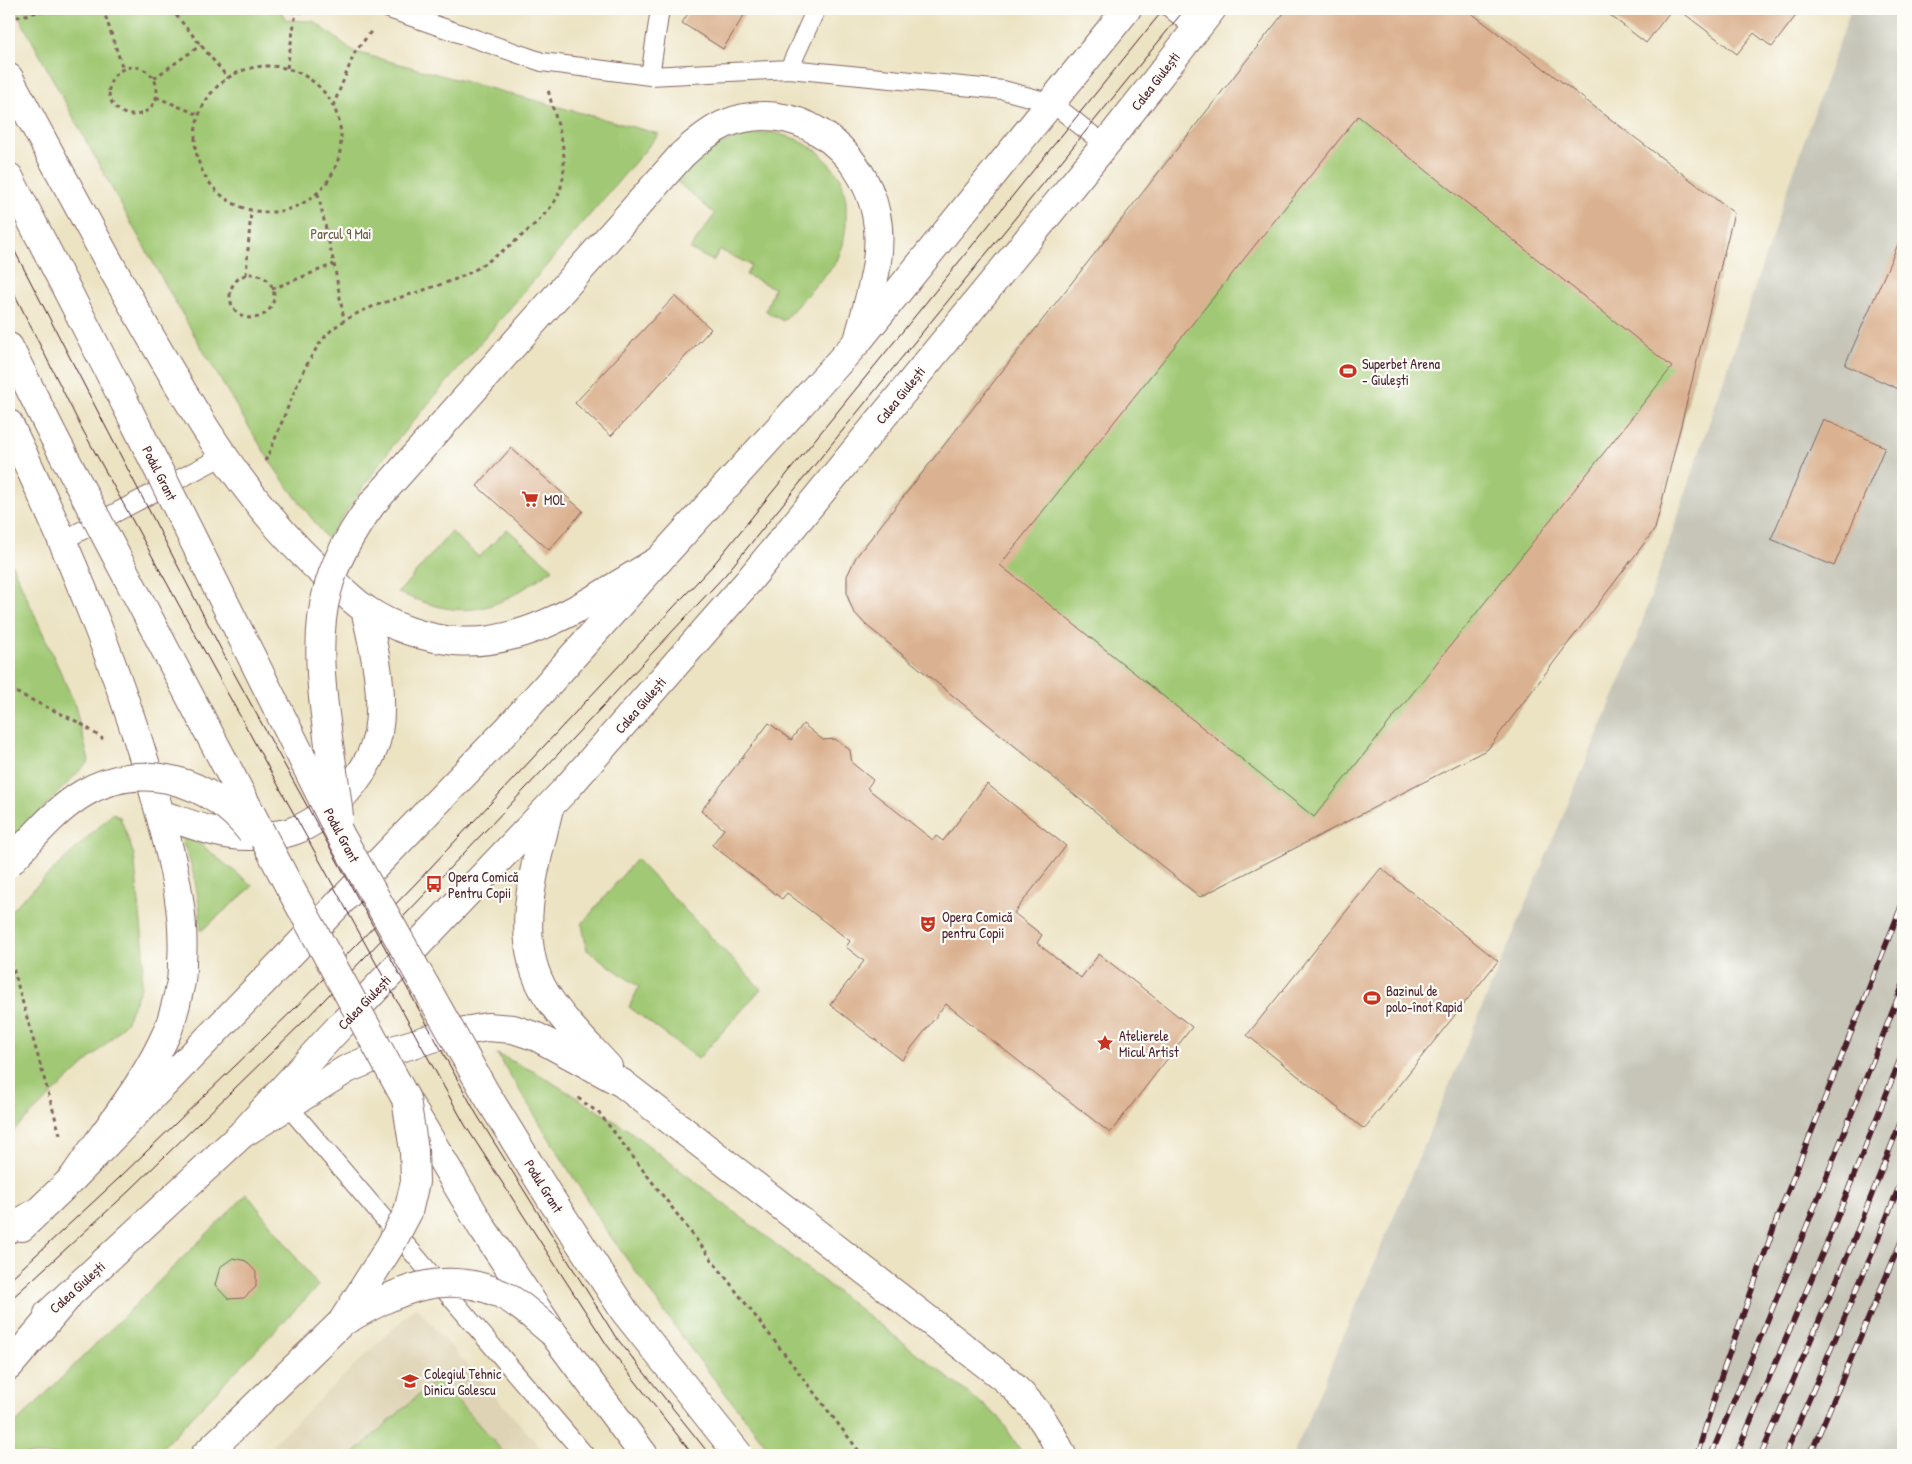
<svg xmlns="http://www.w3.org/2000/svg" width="1912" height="1464" viewBox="0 0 1912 1464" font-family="'Patrick Hand',sans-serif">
<rect width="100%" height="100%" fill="#fdfcf7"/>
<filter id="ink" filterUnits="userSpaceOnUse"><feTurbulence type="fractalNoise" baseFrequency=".02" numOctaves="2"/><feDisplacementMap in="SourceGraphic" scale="10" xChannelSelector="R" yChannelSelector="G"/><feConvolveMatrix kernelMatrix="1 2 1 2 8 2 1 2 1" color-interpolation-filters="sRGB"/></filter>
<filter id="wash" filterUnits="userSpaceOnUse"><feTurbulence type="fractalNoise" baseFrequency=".0096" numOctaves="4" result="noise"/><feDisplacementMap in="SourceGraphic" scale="20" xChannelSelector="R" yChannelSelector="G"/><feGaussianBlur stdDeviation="1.12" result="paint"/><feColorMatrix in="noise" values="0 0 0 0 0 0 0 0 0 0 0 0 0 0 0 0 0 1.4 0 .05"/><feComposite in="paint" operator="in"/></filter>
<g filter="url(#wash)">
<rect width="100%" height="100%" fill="#ece3c3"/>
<path fill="#ded3b4" d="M416,1307l131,148h-286z"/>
<path fill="#c6c5b8" d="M1851,9h52v1446h-610l338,-800 173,-514z"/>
<path fill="#a1c974" stroke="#767450" d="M15,9h265l6,11 27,1 42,31 304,82 -266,311 -66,94c-17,-24 -37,-48 -54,-73 -93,-148 -175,-303 -258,-457z
M1287,9h179l268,204 -79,316 -167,220 -288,148 -334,-272c-23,-25 -25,-37 -10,-68z
M772,132l24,7 22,12 23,27 5,23v25l-3,19 -7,18 -53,58 -17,-10 8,-23 -28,-13 5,-10 -31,-15 -7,11 -23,-12 25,-35 -40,-34c7,-7 14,-17 22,-23 21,-16 50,-22 75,-25z
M507,529l46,40c-36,24 -62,47 -108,39 -16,-3 -32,-10 -47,-15l53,-61 28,25z
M9,558l65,144 15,59 -80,82z
M113,813l7,4 14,38 10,97 -3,35 -14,34 -17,19 -101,95v-223z
M178,832h7l68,54 -52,45c-2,-38 -7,-65 -23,-99z
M636,859l125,130 -63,70 -69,-52 10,-20 -52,-37 -5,-26z
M497,1054l40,19 90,56 372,288 22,34v4h-247l-81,-103 -89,-125z
M247,1194l71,92 -163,169h-146v-25z
M437,1378l69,77h-154z"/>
<g id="blocks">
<path fill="#dbb291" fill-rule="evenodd" d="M691,9h57l-25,40 -41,-26z
M1287,9h179l268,204 -79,316 -167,220 -288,148 -334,-272 -13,-14 -6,-16v-19l9,-19zM1358,116l314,251 -358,450 -314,-252z
M1602,9h70l-26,34z
M1678,9h123l-29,38 -18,-14 -17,21z
M1903,233v158l-58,-26z
M675,296l36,33 -100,107 -36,-33z
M1823,419l62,28 -51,119 -63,-27z
M511,448l72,63 -34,39 -72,-64z
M769,723l22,17 12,-16 20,16 12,-1 15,11 2,13 21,17 -6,8 66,52 3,-4 7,5 44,-57 79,62 -52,67 28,22 -5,8 44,35 18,-24 93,73 -82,106 -164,-129 -44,56 -72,-55 34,-44 -18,-14 4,-6 -63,-48 -5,6 -70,-54 12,-16 -23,-18z
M1381,868l117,93 -134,168 -117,-94z
M233,1258l13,3 10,11v15l-12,11 -16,1 -13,-14 5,-18z"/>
</g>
</g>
<g filter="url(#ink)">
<use href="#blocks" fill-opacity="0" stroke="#836460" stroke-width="1"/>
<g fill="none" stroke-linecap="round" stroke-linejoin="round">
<g stroke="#836460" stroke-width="20">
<path id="lane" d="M389,9l153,53 108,14
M660,9l-10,67 139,-7 214,21 49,13 53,42
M1171,9l24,20
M789,69l27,-60
M62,541l161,-85
M287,1105l298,350"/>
</g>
<g stroke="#836460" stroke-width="30">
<path id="secondary" d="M22,1227l51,-49 434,-448 152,-170 199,-219 269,-332
M48,1314l194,-180 87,-96 237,-249 180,-205 359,-439 107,-136"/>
</g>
<g stroke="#836460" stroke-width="30">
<path id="primary" d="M9,78c44,81 87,162 132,242 55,96 110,192 194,264 10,8 19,18 30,25 26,18 59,29 90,32 73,7 144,-46 204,-81
M682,155c13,-12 27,-24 43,-31 68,-28 137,22 151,90 9,42 -8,87 -18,127
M9,177l116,226
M9,347l45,90
M9,424c63,132 119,266 156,409 11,43 20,85 17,129 0,8 0,17 -2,24 -3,15 -7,30 -12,44 -23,54 -63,100 -95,148
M549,808c-13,58 -38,131 -3,186 17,27 41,50 62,73
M160,814c28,9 58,22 88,22 14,0 32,0 45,-5 36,-12 78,-60 85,-98 7,-41 -4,-84 -13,-124
M406,1099l77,130 70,104 91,122
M242,1134l105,-65 46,-19 50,-15 44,-8 26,2 24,8 85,46 383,296c27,24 42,43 57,76
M9,1229l30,-18
M9,1366l57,-67
M205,1455l137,-133"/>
</g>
<path stroke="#836460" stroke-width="3" stroke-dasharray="4 4" stroke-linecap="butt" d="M103,9l20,60
M171,9l57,69
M235,9l61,3 68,-2
M9,19l41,-10
M195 139a73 73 0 1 1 146 0a73 73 0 1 1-146 0Z
M109 91a24 24 0 1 1 48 0a24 24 0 1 1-48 0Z
M287,68l9,-56
M154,78l47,-33
M156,97l43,18
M333,106l22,-54 18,-23
M318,194l16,70 10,56
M230 296a22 22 0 1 1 44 0a22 22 0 1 1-44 0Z
M246,275l5,-64
M272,289l62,-25
M265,461c19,-37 38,-108 69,-133 26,-21 60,-28 90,-38 14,-5 30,-9 43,-16 24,-12 83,-56 92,-81 3,-8 5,-19 5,-27 1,-28 -10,-49 -16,-77
M9,689l71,34 23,16
M9,954l52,184
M578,1098l22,16 262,341"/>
<use href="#lane" stroke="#fff" stroke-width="18"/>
<use href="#secondary" stroke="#fff" stroke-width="28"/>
<use href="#primary" stroke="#fff" stroke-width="28"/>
<path stroke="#4a1f2b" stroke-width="1" d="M9,240l215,415 253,460 138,221 95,119
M9,283l71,142 385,700 142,220 86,110
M9,1280l108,-100 176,-170 124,-128 297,-318 450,-555
M9,1301l119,-109 176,-171 241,-253 181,-194 459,-565"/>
<g stroke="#4a1f2b" stroke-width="5.5">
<path id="rail" d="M1697,1455l25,-81 56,-158 125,-314
M1711,1455l95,-227 97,-243
M1736,1455l93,-217 74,-186
M1761,1455l90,-208 52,-131
M1785,1455l86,-199 32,-79
M1810,1455l93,-218"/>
</g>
<use href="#rail" stroke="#fdfcf7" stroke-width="4" stroke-dasharray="11" stroke-linecap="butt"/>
<g stroke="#836460" stroke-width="30" stroke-linecap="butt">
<path id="primary-bridge" d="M125,403l216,433 144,256 64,104 76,116 114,143
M54,437l235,449 117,213 8,51 1,32 -7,30 -18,34 -48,76
M339,817c-7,-69 -30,-158 -12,-225 8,-33 25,-61 45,-88l310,-349
M9,863c23,-24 46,-53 75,-70 58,-34 128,-12 167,39
M346,1320c51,-29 96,-52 155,-26 19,9 36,26 52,39"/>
</g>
<use href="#primary-bridge" stroke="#fff" stroke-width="28"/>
</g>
</g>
<defs>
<g id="stadium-bare" transform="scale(1.35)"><path d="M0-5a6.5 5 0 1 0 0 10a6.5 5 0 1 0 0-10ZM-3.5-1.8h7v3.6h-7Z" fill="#c8321e" stroke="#fdfcf7" stroke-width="2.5" paint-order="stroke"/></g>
<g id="supermarket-bare" transform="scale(1.35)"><path d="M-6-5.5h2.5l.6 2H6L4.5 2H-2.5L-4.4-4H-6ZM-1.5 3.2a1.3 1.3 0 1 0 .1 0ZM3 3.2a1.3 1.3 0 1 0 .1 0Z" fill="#c8321e" stroke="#fdfcf7" stroke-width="2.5" paint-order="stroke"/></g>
<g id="bus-bare" transform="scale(1.35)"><path d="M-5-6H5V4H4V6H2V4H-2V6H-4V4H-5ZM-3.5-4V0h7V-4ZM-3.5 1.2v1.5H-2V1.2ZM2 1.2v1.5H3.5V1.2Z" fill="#c8321e" stroke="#fdfcf7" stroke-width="2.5" paint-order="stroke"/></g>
<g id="theatre-bare" transform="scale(1.35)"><path d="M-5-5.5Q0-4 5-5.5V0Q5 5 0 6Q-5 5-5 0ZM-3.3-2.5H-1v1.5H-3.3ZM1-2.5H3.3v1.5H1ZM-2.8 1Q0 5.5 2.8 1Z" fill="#c8321e" stroke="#fdfcf7" stroke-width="2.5" paint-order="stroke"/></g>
<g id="sight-bare" transform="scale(1.35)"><path d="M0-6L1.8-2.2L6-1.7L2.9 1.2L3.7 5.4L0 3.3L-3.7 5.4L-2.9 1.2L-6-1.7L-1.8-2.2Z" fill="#c8321e" stroke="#fdfcf7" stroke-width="2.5" paint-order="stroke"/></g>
<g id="school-bare" transform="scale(1.35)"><path d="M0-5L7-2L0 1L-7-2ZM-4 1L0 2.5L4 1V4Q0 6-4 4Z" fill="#c8321e" stroke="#fdfcf7" stroke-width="2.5" paint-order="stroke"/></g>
</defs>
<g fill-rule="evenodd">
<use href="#stadium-bare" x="1348" y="371"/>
<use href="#supermarket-bare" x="530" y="499"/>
<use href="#bus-bare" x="434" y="884"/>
<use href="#theatre-bare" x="928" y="924"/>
<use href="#stadium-bare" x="1372" y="998"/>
<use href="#sight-bare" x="1105" y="1043"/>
<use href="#school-bare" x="410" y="1381"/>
</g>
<g text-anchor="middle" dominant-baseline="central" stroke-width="4.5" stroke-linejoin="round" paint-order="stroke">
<g font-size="14" fill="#4a1f2b" stroke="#fdfcf7">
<text transform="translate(1155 81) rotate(-52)">Calea Giulești</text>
<text transform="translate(900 395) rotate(-51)">Calea Giulești</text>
<text transform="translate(160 473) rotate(63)">Podul Grant</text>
<text transform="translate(640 705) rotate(-49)">Calea Giulești</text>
<text transform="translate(342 835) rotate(62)">Podul Grant</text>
<text transform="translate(364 1002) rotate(-46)">Calea Giulești</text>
<text transform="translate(544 1186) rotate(58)">Podul Grant</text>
<text transform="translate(77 1287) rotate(-42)">Calea Giulești</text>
</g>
<g font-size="14" fill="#685a45" stroke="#fdfcf7">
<text x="341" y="233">Parcul 9 Mai</text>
</g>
<g font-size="14" fill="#4a1f2b" stroke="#fdfcf7" text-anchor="start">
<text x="1362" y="363">Superbet Arena<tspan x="1362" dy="16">- Giulești</tspan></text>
<text x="544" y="499">MOL</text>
<text x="448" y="876">Opera Comică<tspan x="448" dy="16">Pentru Copii</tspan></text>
<text x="942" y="916">Opera Comică<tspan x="942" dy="16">pentru Copii</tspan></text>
<text x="1386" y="990">Bazinul de<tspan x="1386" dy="16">polo-înot Rapid</tspan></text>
<text x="1119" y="1035">Atelierele<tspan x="1119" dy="16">Micul Artist</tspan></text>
<text x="424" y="1373">Colegiul Tehnic<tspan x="424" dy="16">Dinicu Golescu</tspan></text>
</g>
</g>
<rect width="1912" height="1464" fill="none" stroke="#fdfcf7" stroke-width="30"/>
</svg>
